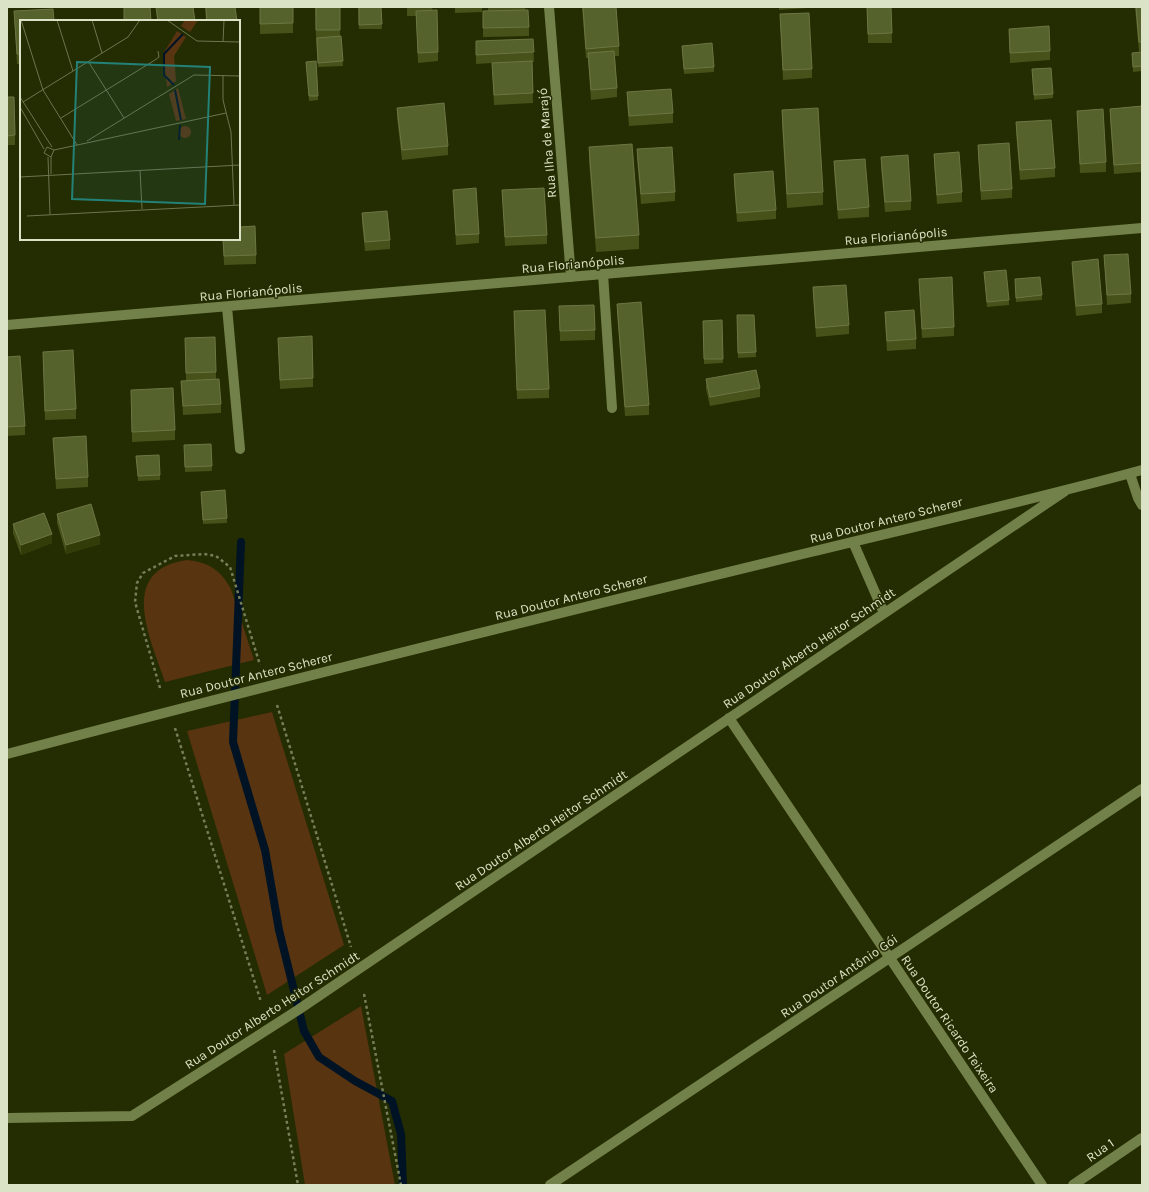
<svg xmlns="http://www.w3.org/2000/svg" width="1149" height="1192" viewBox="0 0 1149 1192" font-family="Karla,sans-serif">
<rect width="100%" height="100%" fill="#242c01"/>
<path fill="#583411" d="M187,560c21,2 34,10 44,29l23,71 -89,22c-14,-42 -49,-112 22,-122z
M272,712l72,233 -77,50 -80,-264z
M361,1006l34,179h-90l-21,-131z"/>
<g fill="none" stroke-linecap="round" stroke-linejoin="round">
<path stroke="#001324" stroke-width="8" d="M241,542l-8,200 32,108 14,80 25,101 15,26 36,24 37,20 9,33 2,51"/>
<path stroke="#767e5a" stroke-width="2.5" stroke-dasharray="3 3" stroke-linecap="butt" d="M160,688l-25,-86 2,-19 6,-10 32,-17 29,-2 12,2 14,11 30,98
M277,705l74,242
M175,728l86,274
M364,994l37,191
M274,1050l24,135"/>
<path stroke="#728049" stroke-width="10" d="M549,7l22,270
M603,274l9,134
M227,307l13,142
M7,325l1135,-97
M1130,474l8,24 4,7
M853,542l31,71
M729,718l313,467
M7,754c267,-71 535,-137 804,-202 110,-27 221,-52 331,-82
M7,1118l125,-2 166,-106 767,-519
M550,1185l592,-396
M1073,1185l69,-47"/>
</g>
<path fill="#465219" d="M156,7h37l2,14h-38z
M205,7h30l2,14h-31z
M260,7h33v26l-33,1z
M315,7h25v29h1l2,30 -25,1 -2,-27z
M358,7h23l1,22h-23z
M407,7h25l6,45v9l-20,2 -2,-47h-9z
M455,7h27v5l-27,1z
M488,7h37l4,20v9l-46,1v-26h5z
M582,7h34l3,39v10h-4l2,32v9l-26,3 -3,-42h-2z
M779,7h29v1l-29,2z
M867,7h24l1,36h-24z
M1135,7h7v44l-3,1z
M14,11l7,10v43h-4z
M780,14l32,55v9l-29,2z
M1009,29l41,22v9l-40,3z
M533,39l1,23h-2l1,41 -39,2 -2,-42 -16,1v-23z
M682,46l32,21v5l-30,2z
M1142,52v19l-9,1 -1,-19z
M306,62l12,34v4l-9,1z
M1032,69l21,25v4l-19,2z
M627,92l46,21v10l-44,3 -2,-24z
M7,97l8,38v10h-8z
M1142,106v66l-28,2 -4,-56v-9z
M397,108l51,38v9l-46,5 -5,-43z
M782,110l41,82v13l-36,3 -5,-84z
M1077,111l29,51v10l-26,1z
M1016,122l39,46v9l-35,3 -4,-48z
M978,145l34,44v9l-31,2 -3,-46z
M589,147l50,88v14l-43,3 -7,-91z
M637,149l38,43v9l-34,3 -4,-45z
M934,154l28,38v10l-25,2 -3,-41z
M881,157l30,44v9l-26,2 -4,-45z
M834,161l35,46v10l-31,2 -4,-49z
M734,174l42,36v9l-39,3 -3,-38z
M453,190l26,44v9l-23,2z
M502,190l45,45v9l-42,2z
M362,213l28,27v9l-25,2 -3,-29z
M223,239h16l17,16v9l-32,1z
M1104,255l27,39v9l-24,2z
M1072,262l30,42v9l-26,3 -4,-45z
M984,272l25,28v5l-22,2z
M919,279l35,48v9l-32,2z
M1015,279l27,16v5l-26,2z
M813,287l36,38v9l-33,3 -3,-41z
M617,304l32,101v10l-24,1 -8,-103z
M559,306l36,24v10l-35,1z
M514,311l35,78v9l-32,1z
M885,312l31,27v10l-29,2 -2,-30z
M737,315h17l2,42 -18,1z
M722,320l1,43 -19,1 -1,-43z
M185,338l31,34v7l5,25v9l-38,2 -2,-34h5z
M278,338l35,40v9l-33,2z
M43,352l33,57v10l-31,1z
M7,357l18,69v9l-18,1z
M706,379l54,9v9l-50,9 -4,-17z
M131,390l44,40v10l-43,2z
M53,438l35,39v10l-32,2z
M211,444l1,27 -27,1 -1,-27z
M136,456l24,19v5l-22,1z
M201,492l26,26v5l-24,1z
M57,514l43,30 -34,10 -9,-31z
M13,524l39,19 -31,12 -8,-22z"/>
<path fill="#323c08" d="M52,534v9l-31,12v-10z
M100,535v9l-34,10v-9z"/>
<path fill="#56622c" stroke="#6b7644" d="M124,7h26l1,14h-27z
M156,7h37l2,14h-37z
M206,7h29l2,14h-30z
M260,7h33v16l-33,1z
M316,7h24v23h-24z
M359,7h22l1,17 -23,1z
M583,7h33l3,39 -33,3z
M867,7h24l1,26 -24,1z
M1136,7h6v35h-3z
M53,9l1,12h-33v33h-4l-3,-43z
M437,10l1,42 -20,1 -2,-42z
M528,10l1,17 -46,1v-17z
M809,13l3,56 -29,1 -3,-56z
M1049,26l1,25 -40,2 -1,-24z
M341,36l2,25 -25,2 -1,-25z
M533,39l1,13 -58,3v-14z
M712,43l2,24 -30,2 -2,-23z
M614,51l3,37 -26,2 -3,-37z
M1142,52v14l-9,1 -1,-14z
M316,61l2,35h-9l-3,-34z
M532,61l1,32 -39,2 -2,-32z
M1051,68l2,26 -19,1 -2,-26z
M671,89l2,24 -44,3 -2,-24z
M7,97h7l1,38 -8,1z
M444,103l4,43 -46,4 -5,-42z
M1142,106v57l-28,2 -4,-56z
M818,108l5,84 -36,2 -5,-84z
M1103,109l3,53 -26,2 -3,-53z
M1051,120l4,48 -35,2 -4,-48z
M1009,143l3,46 -31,2 -3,-46z
M632,144l7,91 -43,3 -7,-91z
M672,147l3,45 -34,2 -4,-45z
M959,152l3,40 -25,3 -3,-41z
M908,155l3,46 -26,1 -4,-45z
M865,159l4,48 -31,3 -4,-49z
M773,171l3,39 -39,3 -3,-39z
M476,188l3,46 -23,1 -3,-45z
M544,188l3,47 -42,2 -3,-47z
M387,211l3,29 -25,2 -3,-29z
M255,226l1,29 -32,1 -1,-17h16v-12z
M1128,254l3,40 -24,1 -3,-40z
M1098,259l4,45 -26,2 -4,-44z
M1006,270l3,30 -22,2 -3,-30z
M952,277l2,50 -32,2 -3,-50z
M1040,277l2,18 -26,3 -1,-19z
M846,285l3,40 -33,3 -3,-41z
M641,302l8,103 -24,2 -8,-103z
M594,305l1,25 -35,1 -1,-25z
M545,310l4,79 -32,1 -3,-79z
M914,310l2,29 -29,2 -2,-29z
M737,315h17l2,37 -18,1z
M722,320l1,39h-19l-1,-38z
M312,336l1,42 -33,2 -2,-42z
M215,337l1,35 -30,1 -1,-35z
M73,350l3,59 -31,2 -2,-59z
M20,356l5,70 -18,1v-70z
M756,370l4,18 -50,9 -4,-18z
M219,379l2,25 -38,2 -2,-25z
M173,388l2,42 -43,2 -1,-42z
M86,436l2,41 -32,2 -3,-41z
M211,444l1,22 -27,1 -1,-22z
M159,455l1,20 -22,1 -2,-20z
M225,490l2,28 -24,2 -2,-28z
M91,504l9,31 -34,10 -9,-31z
M44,513l8,21 -31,11 -8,-21z"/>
<g text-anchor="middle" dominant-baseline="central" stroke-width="3" stroke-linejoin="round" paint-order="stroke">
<g font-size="13" fill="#dbe3c6" stroke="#242c01">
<text transform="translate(547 143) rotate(-95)">Rua Ilha de Marajó</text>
<text transform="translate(896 236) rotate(-5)">Rua Florianópolis</text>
<text transform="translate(573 264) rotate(-5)">Rua Florianópolis</text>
<text transform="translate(251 292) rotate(-5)">Rua Florianópolis</text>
<text transform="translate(886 520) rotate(-14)">Rua Doutor Antero Scherer</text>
<text transform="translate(571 597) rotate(-14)">Rua Doutor Antero Scherer</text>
<text transform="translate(809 648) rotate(-34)">Rua Doutor Alberto Heitor Schmidt</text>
<text transform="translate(256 675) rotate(-14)">Rua Doutor Antero Scherer</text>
<text transform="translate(541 830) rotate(-34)">Rua Doutor Alberto Heitor Schmidt</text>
<text transform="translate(839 976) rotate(-34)">Rua Doutor Antônio Gói</text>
<text transform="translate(272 1010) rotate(-33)">Rua Doutor Alberto Heitor Schmidt</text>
<text transform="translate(950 1024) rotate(56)">Rua Doutor Ricardo Teixeira</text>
<text transform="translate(1100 1150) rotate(-35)">Rua 1</text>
</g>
</g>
<g transform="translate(20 20)">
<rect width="220" height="220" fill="#242c01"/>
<path d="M165,0h13l-8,12 -9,-6zM157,11l9,6 -12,19 2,25 -9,6 -4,-33zM158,68l8,31 -10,2 -7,-27zM159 112a6 6 0 1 1 12 0a6 6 0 1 1-12 0Z" fill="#583411"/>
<path fill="none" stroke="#001324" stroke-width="2" d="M154,65l-10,-10v-21l19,-20M155,70l6,30M159,120l1,-15"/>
<path fill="none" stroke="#6d7550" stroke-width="1" d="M1,0l22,70 34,55M37,0l16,51M72,0l10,33M147,0l30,21 43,1M203,22l1,-22M68,41l36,57M203,55v25l8,32 3,73M0,77l32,50M3,82l105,-65 12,-17M0,87l24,42M41,98l94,-58 4,-3 -1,-6M67,121l107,-66 46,1M34,130l172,-37M28,137l2,58M31,137l-7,-4 3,-6 7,3 -3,7v17M120,150l2,39M0,157l220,-12M7,196l213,-11"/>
<path fill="#238177" fill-opacity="0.15" stroke="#238177" stroke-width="2" d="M57,42l133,5 -5,137 -133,-5z"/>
<rect width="220" height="220" fill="none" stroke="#dbe3c6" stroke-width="2"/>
</g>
<rect width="1149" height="1192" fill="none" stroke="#dbe3c6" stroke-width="16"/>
</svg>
